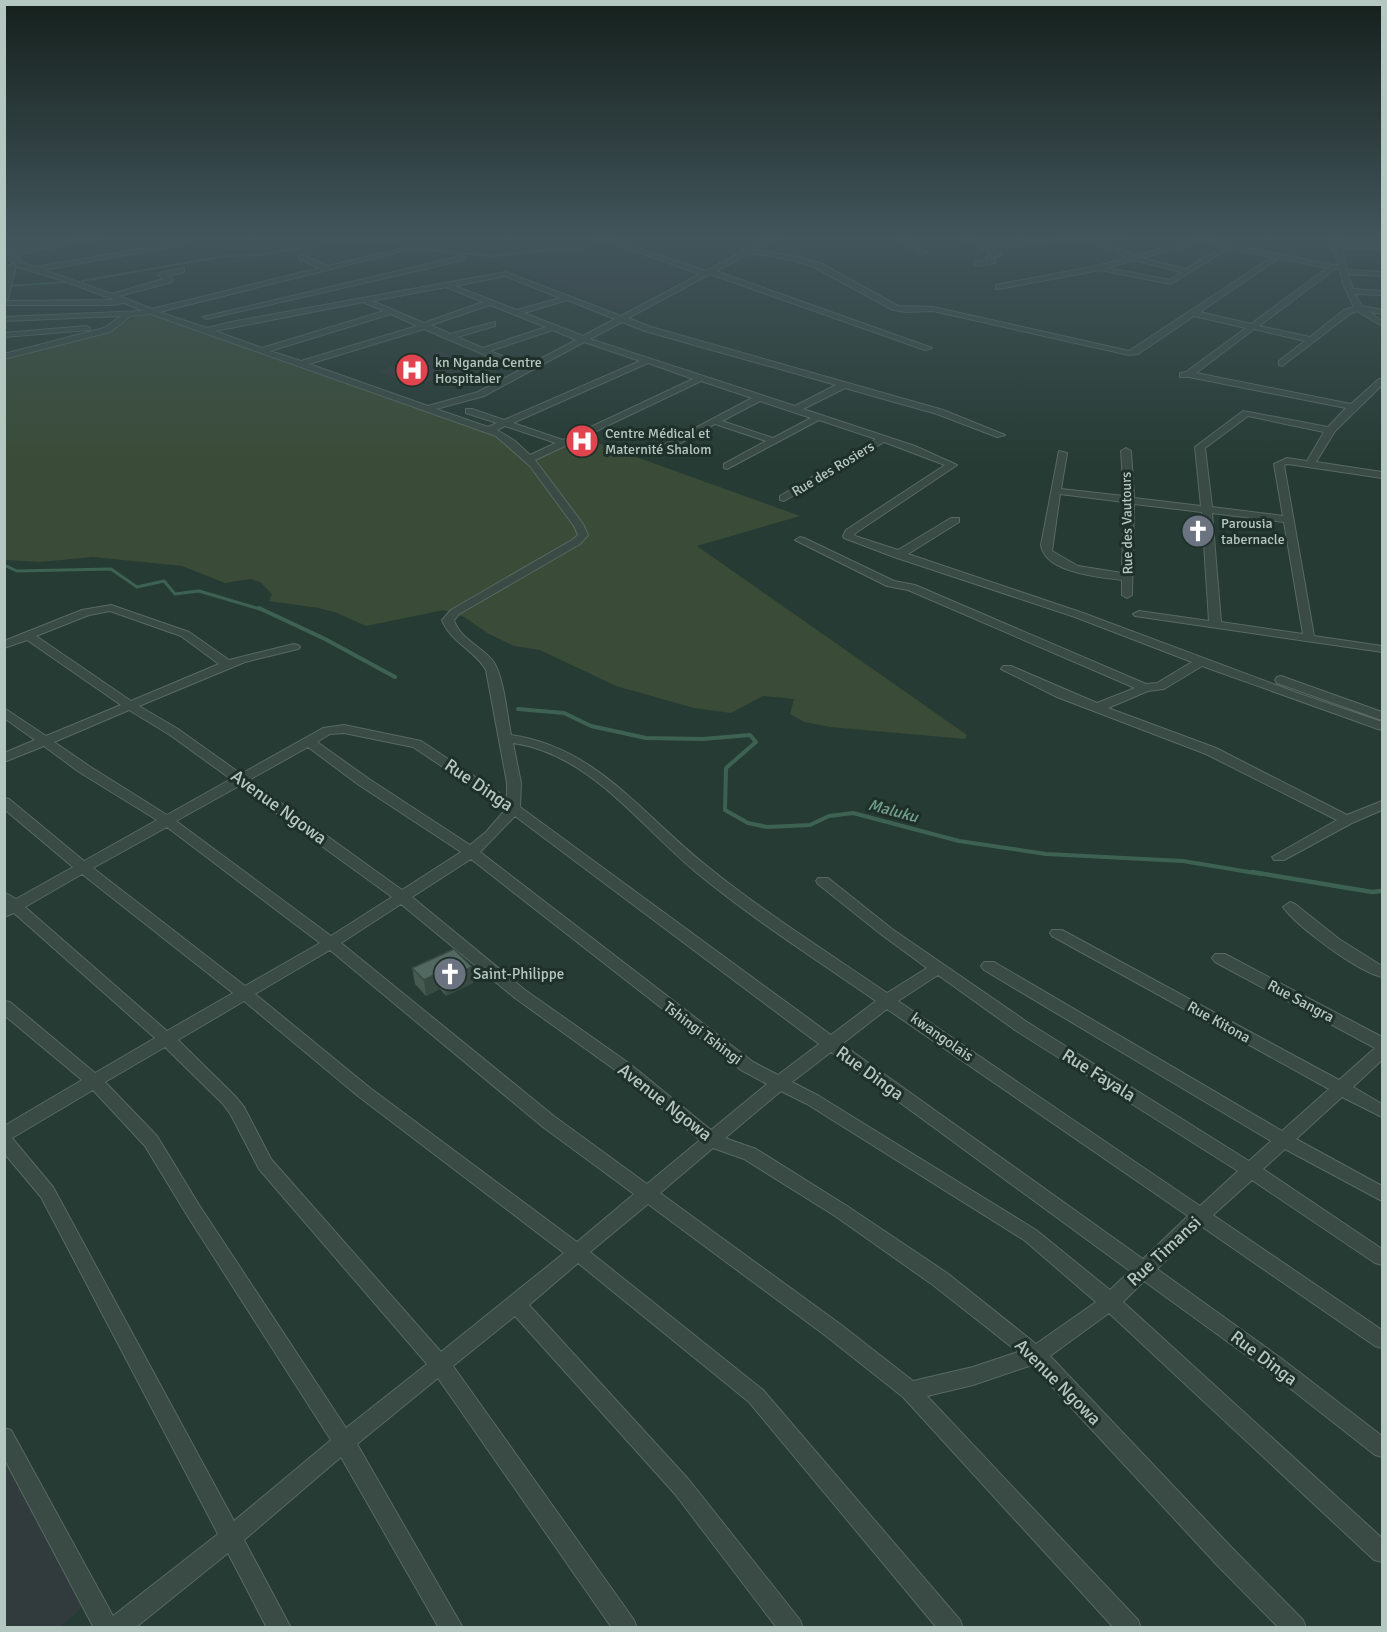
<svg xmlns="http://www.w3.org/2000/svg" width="1387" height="1632" viewBox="0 0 1387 1632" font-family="Signika,sans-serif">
<rect width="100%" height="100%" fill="#263b33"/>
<path fill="#313b3d" d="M430,237h296l21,7 -122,68z
M438,350l36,16 -59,20 -37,-15z
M4,1457l79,150 -23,20h-55z"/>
<path fill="#3a4c37" d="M154,315l76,25 262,95 8,4 27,24 46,-21 6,2 10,-4 211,76 -103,30 270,189 -2,4 -135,-12 -26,-5 -14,-8 4,-15 -31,-3 -32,17 -37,-5 -78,-22 -76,-36 -26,-4 -25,-12 -25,-17 -20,-7 -78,16 -29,-13 -18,-5 -50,-7 3,-7 -12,-12 -10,-3 -25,4 -43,-17 -89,-9 -53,5 -35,-2v-202l103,-27 28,-15z"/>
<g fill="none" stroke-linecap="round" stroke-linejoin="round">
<path stroke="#3d6253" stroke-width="2" d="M82,281l144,-25 37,-1 56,-12h84l24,7 64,6 101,-10v-3l12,-6
M8,286l59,-4"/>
<path stroke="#3d6253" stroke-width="3" d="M4,565l13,6 94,-2 26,18 27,-6 11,13 24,-3 64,19"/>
<path stroke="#3d6253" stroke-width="4" d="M259,608l66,31 70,38
M518,709l46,4 27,13 55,12 57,1 47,-4 6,7 -30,26 -1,42 23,13 19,4 43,-2 19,-9 24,-3 106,28 87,13 137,7 78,13"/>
<path stroke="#3d6253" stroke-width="4.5" d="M1252,872l120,20 10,-1"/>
<g stroke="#586963" stroke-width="2">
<path id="minor" d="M90,237h12l-81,17 -3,5 5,4 12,4 148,-25 2,1 -4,2 -137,25 68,24 51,-15 -5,-4 1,-2 25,-5v4l-16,4 5,4 -1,2 -53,14 33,13 168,-41 -21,-9 -1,-2 4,-2 26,11 80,-19 4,2 -253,63 48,16 24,-6 275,-50 115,44 79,-42 -105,-37h9l102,34 37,-20v-3l26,-11h8l-21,13 37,6 27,7 78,43 35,1 196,44 143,-94 -43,-9 -58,36 -71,-14 -101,19h-3v-4l101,-19 30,-8 -35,-17 -103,6 12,8 -7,3 1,5 -17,3 -4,-2 1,-2 13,-2 -2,-3 5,-3 -29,-17h8l13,6 144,-6 -3,2 -22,1 33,16 68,-19h9l-5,3 132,26 -10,-29h6l5,8h42v4h-40l5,21 35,2v4l-34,-2 5,15 29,2v4l-27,-1 7,12 20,4v4l-12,-2 12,9v5l-25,-15 -7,3 -68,52 -3,-1v-4l26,-20 -51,-12 -58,44 155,31 28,-25h3v6l-47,46 -19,31 66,10v6l-94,-14 -4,1 30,171 68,10v6l-247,-36 -2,-2 6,-3 70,10 -7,-109 -68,-8 -2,91 -5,3 -5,-3v-15c-22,-3 -77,-7 -81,-35l18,-94 8,2 -6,36 63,7 -3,-45 5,-3 5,3 3,47 67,8 -6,-59 48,-36 85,16 18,-19 -157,-31h-9v-4l6,-1 60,-44 -52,-12 -56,38 -9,1 -196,-44 -27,1 -13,-2 -79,-43 -22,-7 -42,-7 -34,18 216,77 -7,2 -215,-76 -82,44 23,9 292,83 62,25 -8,2 -60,-23 -92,-26 -42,21 112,37 42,19 -103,69 1,2 43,14 53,-32h8v4l-51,32 175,59 217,81 82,28v8l-4,-1 -176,-63 -38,23 -16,2 -40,17 108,40 131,67 35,-14v9l-30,13 -68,37h-10l-2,-3 65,-37 -131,-66 -149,-57 -56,-28 2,-3h8l86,37 38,-15 -227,-98 -21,-4 -92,-46 5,-3 4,1 90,43 21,4 231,99 11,-1 35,-21 -117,-45 -181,-60 -50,-19 -1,-2 3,-6 99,-65 -61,-23 -100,59 -4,-1v-4l96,-57 -57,-19 -92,49 -3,-1v-4l42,-23 -51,-17 -53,29h-6v-4l96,-51 -51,-17 -130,62 -1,3h-5l-30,14 48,64 5,11 -8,9 -121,70 -5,6c6,19 27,26 39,41 11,16 14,54 18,74 86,12 133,82 197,132 57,46 119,85 179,126l40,-25 -45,-33 -64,-51 -2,-3 2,-3h10l64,51 135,93 222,139 22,-20 -287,-171 -3,-4 3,-4h10l288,169 47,-42 -277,-153 -2,-3 2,-3h10l277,150 36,-32 -160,-86 -3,-4 3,-4h10l157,83v23l-29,27 29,17v13l-40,-20 -46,42 86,47v15l-97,-52 -22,20 119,80v16l-7,-2 -123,-83 -39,35 169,115v18l-7,-2 -174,-120 -44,43 125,90 100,77v21l-7,-2 -107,-84 -124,-90 -21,21 259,236v24l-8,-2 -265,-247 -59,43 184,194 69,70 3,8h-27l-61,-62 -186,-201 -59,20 -46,11 211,224 3,8h-27l-211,-231 -77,-61 -178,-132 -58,48 173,138 197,230 3,8h-26l-188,-226 -171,-139 -49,42 160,175 111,140 3,8h-26l-102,-134 -160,-178 -62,50 181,254 3,8h-25l-174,-250 -81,66 106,184h-24l-98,-171 -97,83 47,88h-24l-39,-75 -93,75h-41l-90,-170v-30l7,2 102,186 105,-82 -177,-337 -37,-44v-27l78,-46 -78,-65v-14l6,1 85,71 60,-35 -141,-125 -10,4v-25l12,7 57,-32 -69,-58v-11l5,1 75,62 73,-41 -78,-48 -35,-26 -40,16v-9l31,-13 -31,-22v-10l42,28 75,-31 -94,-65 -23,8v-7l78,-31 29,-5 78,27 40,28 65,-16 4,1 2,2 -2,2 -53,13 -106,44 39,23 63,45 82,-46 21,-3 77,16 86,57v-15l-21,-113c-11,-20 -36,-28 -44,-50l9,-10 121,-70 6,-5 -4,-9 -44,-60 -34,-30 -345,-122 -20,2 -21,16 -106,27v-5l100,-26 17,-12 -117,5v-4l139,-6 -19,-8 -13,2h-107v-4l111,-1 -54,-20 -44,-13 -7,-8 3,-5 -9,-1v-4l14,1zM1199,242l23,5 -36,22 -44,-11zM1279,258l48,10 -76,56 -51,-12zM1134,260l47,12 -11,8 -63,-12zM1335,269l5,1 3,14 11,23 -10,3 -34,27 -51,-11zM505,276l55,22 -43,12 -62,-24zM446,287l37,15 -59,21 -52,-22zM567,300l48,19 -32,17 -59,-23zM363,302l21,9 -122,37 -47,-17zM490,305l56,22 -63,21 -26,-11 38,-11v-4l-45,12 -19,-9zM391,314l26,12 -116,35 -31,-10zM622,322l23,9 191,54 -41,21 -205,-67zM424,329l96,41 -42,22 -50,14 -119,-42zM553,330l23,10 -49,26 -37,-15zM584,342l56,19 -136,59 -32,-11h-6v4l31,10 -9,4 -52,-18 48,-13zM648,363l45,16 -130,61 -50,-17zM760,401l51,17 -38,20 -51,-17zM1248,416l76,16 -17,29 -20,-3 -13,6 9,52 -71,-9 -7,-59zM505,426l51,17 -26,12 -15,-14 -18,-11zM1060,494l64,8 -2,71 -44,-7 -26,-15zM1212,513l72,9 19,112 -82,-12zM110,611l71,25 38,28 -88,37 -95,-65 53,-21zM129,710l41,25 61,44 -64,36 -78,-49 -35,-24zM344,733l69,14 93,62 -20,23 -16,13 -101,-66 -52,-37 13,-8zM513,743c77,11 127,83 184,130 57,47 119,86 179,128l-45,34 -311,-228 1,-24zM308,747l51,38 102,67 -59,38 -153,-110zM239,786l153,111 -61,39 -155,-115zM515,816l304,228 -41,31 -25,-13 -273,-210zM167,827l153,116 -75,43 -152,-118zM471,859l270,211 26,14 -56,46 -81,-66 -105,-74 -113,-93zM82,874l151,119 -66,38 -142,-124zM401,904l114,94 103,74 82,68 -53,44 -92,-67 -214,-174zM330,950l213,177 91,67 -57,48 -207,-154 -115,-94zM938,975l77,55 223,141 -38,35 -302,-205zM244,1001l114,95 206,157 -123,99 -170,-193 -27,-52 -9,-11 -57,-56zM887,1009l301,207 -45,43 -301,-215zM165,1047l58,57 8,11 28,54 168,195 -81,64 -147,-223 -42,-69 -52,-54zM831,1052l299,219 -20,19 -74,-60 -217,-134 -27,-14zM93,1090l52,56 42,69 144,225 -97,81 -181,-334 -41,-49zM781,1091l26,13 217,136 72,62 -60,42 -89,-71 -100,-67 -91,-57 -31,-11zM713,1148l31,11 91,57 98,69 85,67 -45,15 -60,14 -73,-57 -180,-131z
M895,237h7l25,15 -7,2z
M461,256l4,2 -1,2 -257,59 -4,-2z
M12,264l4,2 -8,32 -4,2v-19l4,-15z
M86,326l4,2 -1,2 -85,7v-4z
M1281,676l101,36v8l-105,-37 -2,-3 2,-3z
M1290,902l5,2 44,35 43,27v11c-23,-5 -85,-50 -99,-70z"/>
</g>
<use href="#minor" fill="#3a4b45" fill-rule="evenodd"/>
</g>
<path fill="#465a53" d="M472,967l1,16 -27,13 -6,-7 -14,7 -11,-12 -3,-16z"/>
<path fill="#394a43" d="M472,967l1,16 -27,13 -2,-16z
M438,973l2,16 -14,7 -2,-16z"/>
<path fill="#516960" stroke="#394a43" stroke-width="1.5" d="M454,949l18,18 -28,13 -6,-7 -14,7 -12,-12z"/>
<linearGradient id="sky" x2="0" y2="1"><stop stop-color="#15201c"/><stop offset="0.51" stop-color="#41555b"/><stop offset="1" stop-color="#41555b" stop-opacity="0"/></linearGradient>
<rect width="1387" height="465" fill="url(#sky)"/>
<defs>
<g id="hospital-disc" transform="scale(1.725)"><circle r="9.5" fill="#e0444e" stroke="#1f302a"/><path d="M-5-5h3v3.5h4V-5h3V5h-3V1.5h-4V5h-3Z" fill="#fff"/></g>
<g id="church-disc" transform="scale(1.725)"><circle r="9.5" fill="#6b7280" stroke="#1f302a"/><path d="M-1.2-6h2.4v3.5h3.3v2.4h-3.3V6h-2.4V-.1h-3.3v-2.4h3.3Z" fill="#fff"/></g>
</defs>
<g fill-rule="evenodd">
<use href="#hospital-disc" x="412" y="370"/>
<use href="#hospital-disc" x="582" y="441"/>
<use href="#church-disc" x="1198" y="531"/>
<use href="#church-disc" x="450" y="974"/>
</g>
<g text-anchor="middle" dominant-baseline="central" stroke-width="6" stroke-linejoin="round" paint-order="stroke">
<g font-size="14" fill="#b5c7c1" stroke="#1f302a" text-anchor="start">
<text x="435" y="362">kn Nganda Centre<tspan x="435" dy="16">Hospitalier</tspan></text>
<text x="605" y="433">Centre Médical et<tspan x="605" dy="16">Maternité Shalom</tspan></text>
<text x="1221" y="523">Parousia<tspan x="1221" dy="16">tabernacle</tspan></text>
</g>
<g font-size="14" fill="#b5c7c1" stroke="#1f302a">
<text transform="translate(833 469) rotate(-31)">Rue des Rosiers</text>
<text transform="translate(1127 523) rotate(-91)">Rue des Vautours</text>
</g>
<g font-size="15" fill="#b5c7c1" stroke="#1f302a" text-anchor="start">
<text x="473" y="974">Saint-Philippe</text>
</g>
<g font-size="15" fill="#b5c7c1" stroke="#1f302a">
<text transform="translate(1301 1001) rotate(28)">Rue Sangra</text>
<text transform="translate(1219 1022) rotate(29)">Rue Kitona</text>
<text transform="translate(703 1033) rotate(37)">Tshingi Tshingi</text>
<text transform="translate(942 1037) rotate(35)">kwangolais</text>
</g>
<g font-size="16" font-style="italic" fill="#72a28f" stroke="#1f302a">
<text transform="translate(893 811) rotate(15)">Maluku</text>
</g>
<g font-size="18" fill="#b5c7c1" stroke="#1f302a">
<text transform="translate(479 785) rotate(34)">Rue Dinga</text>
<text transform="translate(279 807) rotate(36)">Avenue Ngowa</text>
<text transform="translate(870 1073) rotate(36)">Rue Dinga</text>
<text transform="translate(1099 1075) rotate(32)">Rue Fayala</text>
<text transform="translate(665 1102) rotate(38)">Avenue Ngowa</text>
<text transform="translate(1164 1251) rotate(-43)">Rue Timansi</text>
<text transform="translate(1264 1358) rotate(37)">Rue Dinga</text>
<text transform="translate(1058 1382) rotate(45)">Avenue Ngowa</text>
</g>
</g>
<rect width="1387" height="1632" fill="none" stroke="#b5c7c1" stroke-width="12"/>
</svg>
